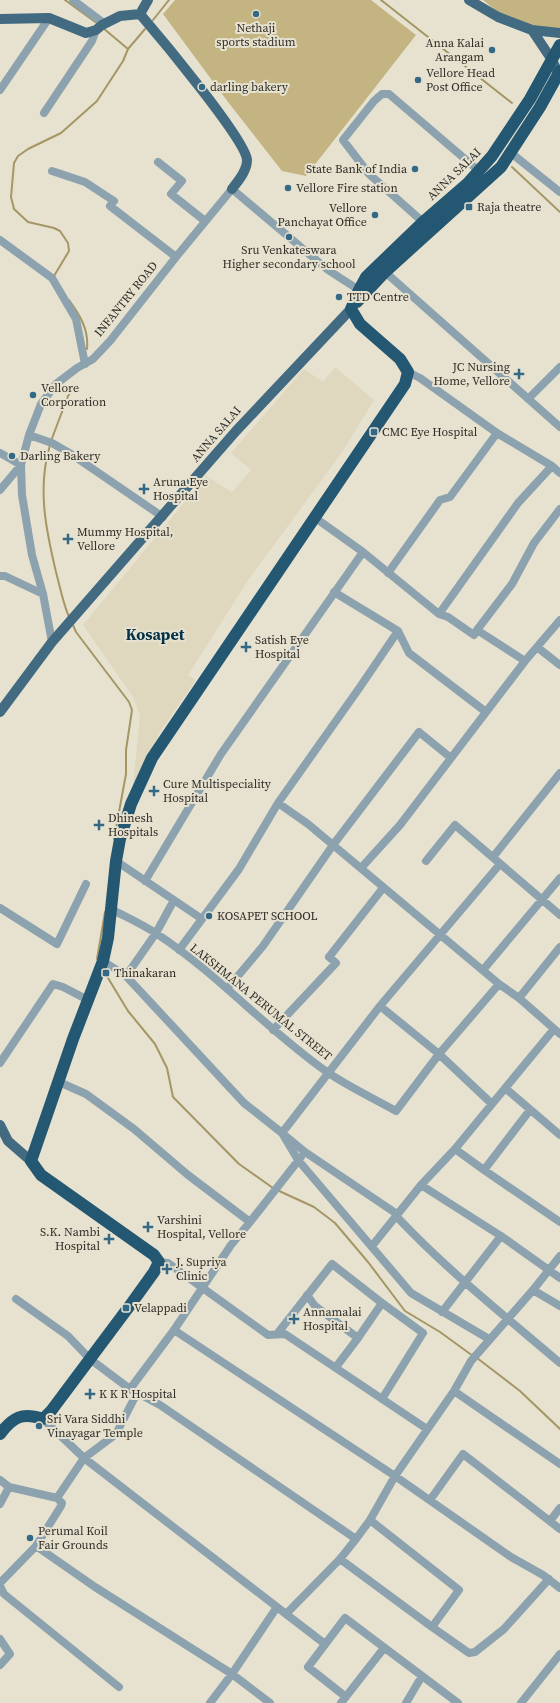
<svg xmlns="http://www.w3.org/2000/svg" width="560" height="1703" viewBox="0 0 560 1703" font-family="'Source Serif 4',serif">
<rect width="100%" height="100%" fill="#e7e2d0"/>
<path fill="#dfd8bf" d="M335,367l39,33 -31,51 -94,128 -61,96 8,5 -36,52 -27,53 7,-69 -7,-19 -50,-72 123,-149 26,16 19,-22 -20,-17 73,-84 19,13z"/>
<path fill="#c3b482" d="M175,0h196l45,35 -110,141 -24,-5 -54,-69 -65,-88z
M483,0h77v31l-29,-4 -31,-13z"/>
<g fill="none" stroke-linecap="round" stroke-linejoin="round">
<path stroke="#a49665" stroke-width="2" d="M65,0l33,24
M381,0l131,103
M153,20l16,-20
M128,49l17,-20
M512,167l48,45
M54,276l15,-25 -1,-8 -8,-12 -6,-3 -26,-6 -14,-13 -3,-12 3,-34 4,-7 10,-7 33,-16 36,-32 26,-40 5,-12 -25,-21
M69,300c11,15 20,30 18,49
M51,441l17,-45 7,-10
M50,445c-13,43 -4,85 6,127 4,15 7,31 13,45
M73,625l3,7 53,70 3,8 -6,40v24l-12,65
M97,959l8,-47
M105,973l23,38 27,33 12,24 6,29 66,67 34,24
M277,1190l37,17 21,16 33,39 37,49 35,21 33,24
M477,1358l43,33 40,38"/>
<path stroke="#8ca2af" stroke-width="8" d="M73,0l32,24
M0,90l49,-72
M44,113l48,-72 4,-11
M511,153l49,39
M158,162l24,19 -11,13 34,27
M52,171l33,11 29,19 -4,5 66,51
M423,222l-54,-48 -26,-34 31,-39 8,-7h7l90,77
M0,240l52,38 24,41 9,45
M385,272l175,155
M528,399l32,-32
M497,433l55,33 8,7
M29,435l23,8 19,11 92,63
M0,453l21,12 -21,25
M314,517l49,35 76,62 9,3 26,18 3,-5 48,31
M388,573l52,-73 10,-3 47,-64 -77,-55 -12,-6
M0,576h5l38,18
M334,592l64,39 11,22 77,59
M439,614l79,-111 34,-37
M477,630l35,-46 22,-41 26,-34
M52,642l-9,-48 -11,-39 -10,-60 -1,-30 8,-30 12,-31 15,-20 21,-16 16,-9 17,-18 66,-84 56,-68 96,81 31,20
M537,647l23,18
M278,803l30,21 191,160 20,14 41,36
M493,857l67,-84
M116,861l86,58 37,-50 39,-66 82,-116 38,-56
M426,861l29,-36 105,90
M500,864l-120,142 -98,127 23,19 92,62 1,4c50,53 107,98 162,145
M361,868l39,-43 125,-164 35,-41
M145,881l76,-127 142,-202
M0,908l57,36 29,-60
M111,909c15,8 31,15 46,25 61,40 110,96 170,138 22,15 46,26 69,39l43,-57 60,-70
M179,950l23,-31
M103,961l23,15 118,127 38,30 16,27 113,133 78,46
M483,970l77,-92
M126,976l30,-43 18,-33
M227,989l36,-43 70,-101 86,-113 32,26
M519,998l41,-51
M380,1006l59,48 53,50 62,-75
M273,1030l63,-67 -7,-6 54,-69
M0,1063l53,-79 10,3 25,13
M59,1082l27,12 48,35 54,46 62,47 -19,23 -57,85 -44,59
M505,1088l55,47
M455,1149l29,21 76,52
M484,1170l46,-60
M421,1185l34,-36 37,-45
M250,1222l51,-65
M372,1246l49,-61 80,51 59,42
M159,1262l9,1 100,72 17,-1 142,95
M533,1290l27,16
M307,1295l8,11 43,32
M16,1299l52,37 22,23 40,30 30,16 196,134
M442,1312l59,-76
M174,1330l221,146 116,81 32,18 17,13
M277,1334l55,-70 50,39 41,30 -41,66
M336,1367l22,-29 24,-35
M454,1391l106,73
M43,1419l41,39 202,156 54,-55 16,-20 14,-19 25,-44 59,-85 17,-30 62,-71 27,-34
M0,1480l9,7 48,11 5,5 -1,3 -25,40 59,41 137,87 38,29
M57,1498l27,-40 32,-24 21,-41
M430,1500l33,-46 97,75
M0,1504l9,-17
M550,1521l10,-13
M340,1559l92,68 27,-37 -89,-70
M0,1583l36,-37
M0,1586l4,8 115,93
M286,1614l39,30
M432,1627l37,26 6,-1 29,-23 45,-50
M0,1639l10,15 -10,11
M346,1697l-38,-30 37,-49 113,85
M210,1703l22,-29 45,-67
M341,1703l43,-55
M406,1703l16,-27
M521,1703l39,-49"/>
<path stroke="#426b82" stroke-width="10" d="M148,0l-8,14c18,21 106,126 107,146 0,11 -9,21 -15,29
M469,0l29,17 34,13 28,3
M0,19l49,-1 37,15 10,-3 6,-5 18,-9 20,-2
M532,30l20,30 8,17
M0,712l52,-70 184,-211 115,-122
M0,1125l8,16 23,20"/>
<path stroke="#245771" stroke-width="12" d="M357,302l28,-30 116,-105 39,-60 20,-36
M351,309l8,-19 7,-13 57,-55 45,-39 24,-27 38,-57 30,-54
M0,1434c13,-17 22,-22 43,-15l8,-8 80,-107 23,-32 5,-10 -5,-7 -113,-80 -10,-14 42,-122 30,-78 5,-23 8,-77 4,-22 11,-35 21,-46 253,-374 3,-12 -8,-13 -40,-35 -9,-15"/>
</g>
<g fill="#336985" stroke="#e7e2d0" stroke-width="1.5">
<circle cx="256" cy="14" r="4"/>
<circle cx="492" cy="50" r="4"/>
<circle cx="418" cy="80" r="4"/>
<circle cx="202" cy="87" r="4"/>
<circle cx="415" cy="169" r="4"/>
<circle cx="288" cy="188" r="4"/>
<rect x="465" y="203" width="8" height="8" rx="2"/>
<circle cx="375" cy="215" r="4"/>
<circle cx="289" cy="237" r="4"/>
<circle cx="339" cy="297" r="4"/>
<path d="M517 368h4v4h4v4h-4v4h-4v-4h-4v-4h4z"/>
<circle cx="33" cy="395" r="4"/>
<rect x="370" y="428" width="8" height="8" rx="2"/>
<circle cx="12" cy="456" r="4"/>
<path d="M142 483h4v4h4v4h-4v4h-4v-4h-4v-4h4z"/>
<path d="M66 533h4v4h4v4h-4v4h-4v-4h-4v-4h4z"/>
<path d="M244 641h4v4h4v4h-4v4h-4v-4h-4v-4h4z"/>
<path d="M152 785h4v4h4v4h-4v4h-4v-4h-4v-4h4z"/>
<path d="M97 819h4v4h4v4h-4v4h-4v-4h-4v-4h4z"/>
<circle cx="209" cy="916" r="4"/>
<rect x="102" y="969" width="8" height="8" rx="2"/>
<path d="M146 1221h4v4h4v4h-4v4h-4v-4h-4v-4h4z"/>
<path d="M107 1233h4v4h4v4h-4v4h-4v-4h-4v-4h4z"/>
<path d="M165 1263h4v4h4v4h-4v4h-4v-4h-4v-4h4z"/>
<rect x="122" y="1304" width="8" height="8" rx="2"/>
<path d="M292 1313h4v4h4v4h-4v4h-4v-4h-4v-4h4z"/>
<path d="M88 1388h4v4h4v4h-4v4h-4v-4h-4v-4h4z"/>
<circle cx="39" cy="1426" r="4"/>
<circle cx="30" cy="1538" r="4"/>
</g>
<g text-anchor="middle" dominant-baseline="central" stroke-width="4" stroke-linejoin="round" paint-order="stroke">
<g font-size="12" fill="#2f2d27" stroke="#e7e2d0" text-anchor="start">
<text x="256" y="28" text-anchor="middle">Nethaji<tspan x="256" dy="14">sports stadium</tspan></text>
<text x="484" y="43" text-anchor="end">Anna Kalai<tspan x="484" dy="14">Arangam</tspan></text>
<text x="426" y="73">Vellore Head<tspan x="426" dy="14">Post Office</tspan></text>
<text x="210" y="87">darling bakery</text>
<text x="407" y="169" text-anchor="end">State Bank of India</text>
<text x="296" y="188">Vellore Fire station</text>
<text x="477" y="207">Raja theatre</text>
<text x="367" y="208" text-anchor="end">Vellore<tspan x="367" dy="14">Panchayat Office</tspan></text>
<text x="289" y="250" text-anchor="middle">Sru Venkateswara<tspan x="289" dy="14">Higher secondary school</tspan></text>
<text x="347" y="297">TTD Centre</text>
<text x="510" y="367" text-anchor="end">JC Nursing<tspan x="510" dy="14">Home, Vellore</tspan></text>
<text x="41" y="388">Vellore<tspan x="41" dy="14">Corporation</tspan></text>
<text x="382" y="432">CMC Eye Hospital</text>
<text x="20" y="456">Darling Bakery</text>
<text x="153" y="482">Aruna Eye<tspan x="153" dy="14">Hospital</tspan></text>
<text x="77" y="532">Mummy Hospital,<tspan x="77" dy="14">Vellore</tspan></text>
<text x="255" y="640">Satish Eye<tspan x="255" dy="14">Hospital</tspan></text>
<text x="163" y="784">Cure Multispeciality<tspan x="163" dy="14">Hospital</tspan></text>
<text x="108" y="818">Dhinesh<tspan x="108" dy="14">Hospitals</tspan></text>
<text x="217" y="916">KOSAPET SCHOOL</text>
<text x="114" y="973">Thinakaran</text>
<text x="157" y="1220">Varshini<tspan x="157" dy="14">Hospital, Vellore</tspan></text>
<text x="100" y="1232" text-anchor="end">S.K. Nambi<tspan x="100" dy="14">Hospital</tspan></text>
<text x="176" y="1262">J. Supriya<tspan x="176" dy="14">Clinic</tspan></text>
<text x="134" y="1308">Velappadi</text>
<text x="303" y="1312">Annamalai<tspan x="303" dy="14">Hospital</tspan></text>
<text x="99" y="1394">K K R Hospital</text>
<text x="47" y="1419">Sri Vara Siddhi<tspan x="47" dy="14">Vinayagar Temple</tspan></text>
<text x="38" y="1531">Perumal Koil<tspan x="38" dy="14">Fair Grounds</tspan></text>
</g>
<g font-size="12" fill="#2f2d27" stroke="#e7e2d0">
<text transform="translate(454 174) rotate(-44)">ANNA SALAI</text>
<text transform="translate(126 299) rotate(-51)">INFANTRY ROAD</text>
<text transform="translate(216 434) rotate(-49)">ANNA SALAI</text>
<text transform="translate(261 1002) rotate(39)">LAKSHMANA PERUMAL STREET</text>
</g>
<g font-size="16" font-weight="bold" fill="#043348" stroke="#e7e2d0">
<text x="155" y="634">Kosapet</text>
</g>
</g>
</svg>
